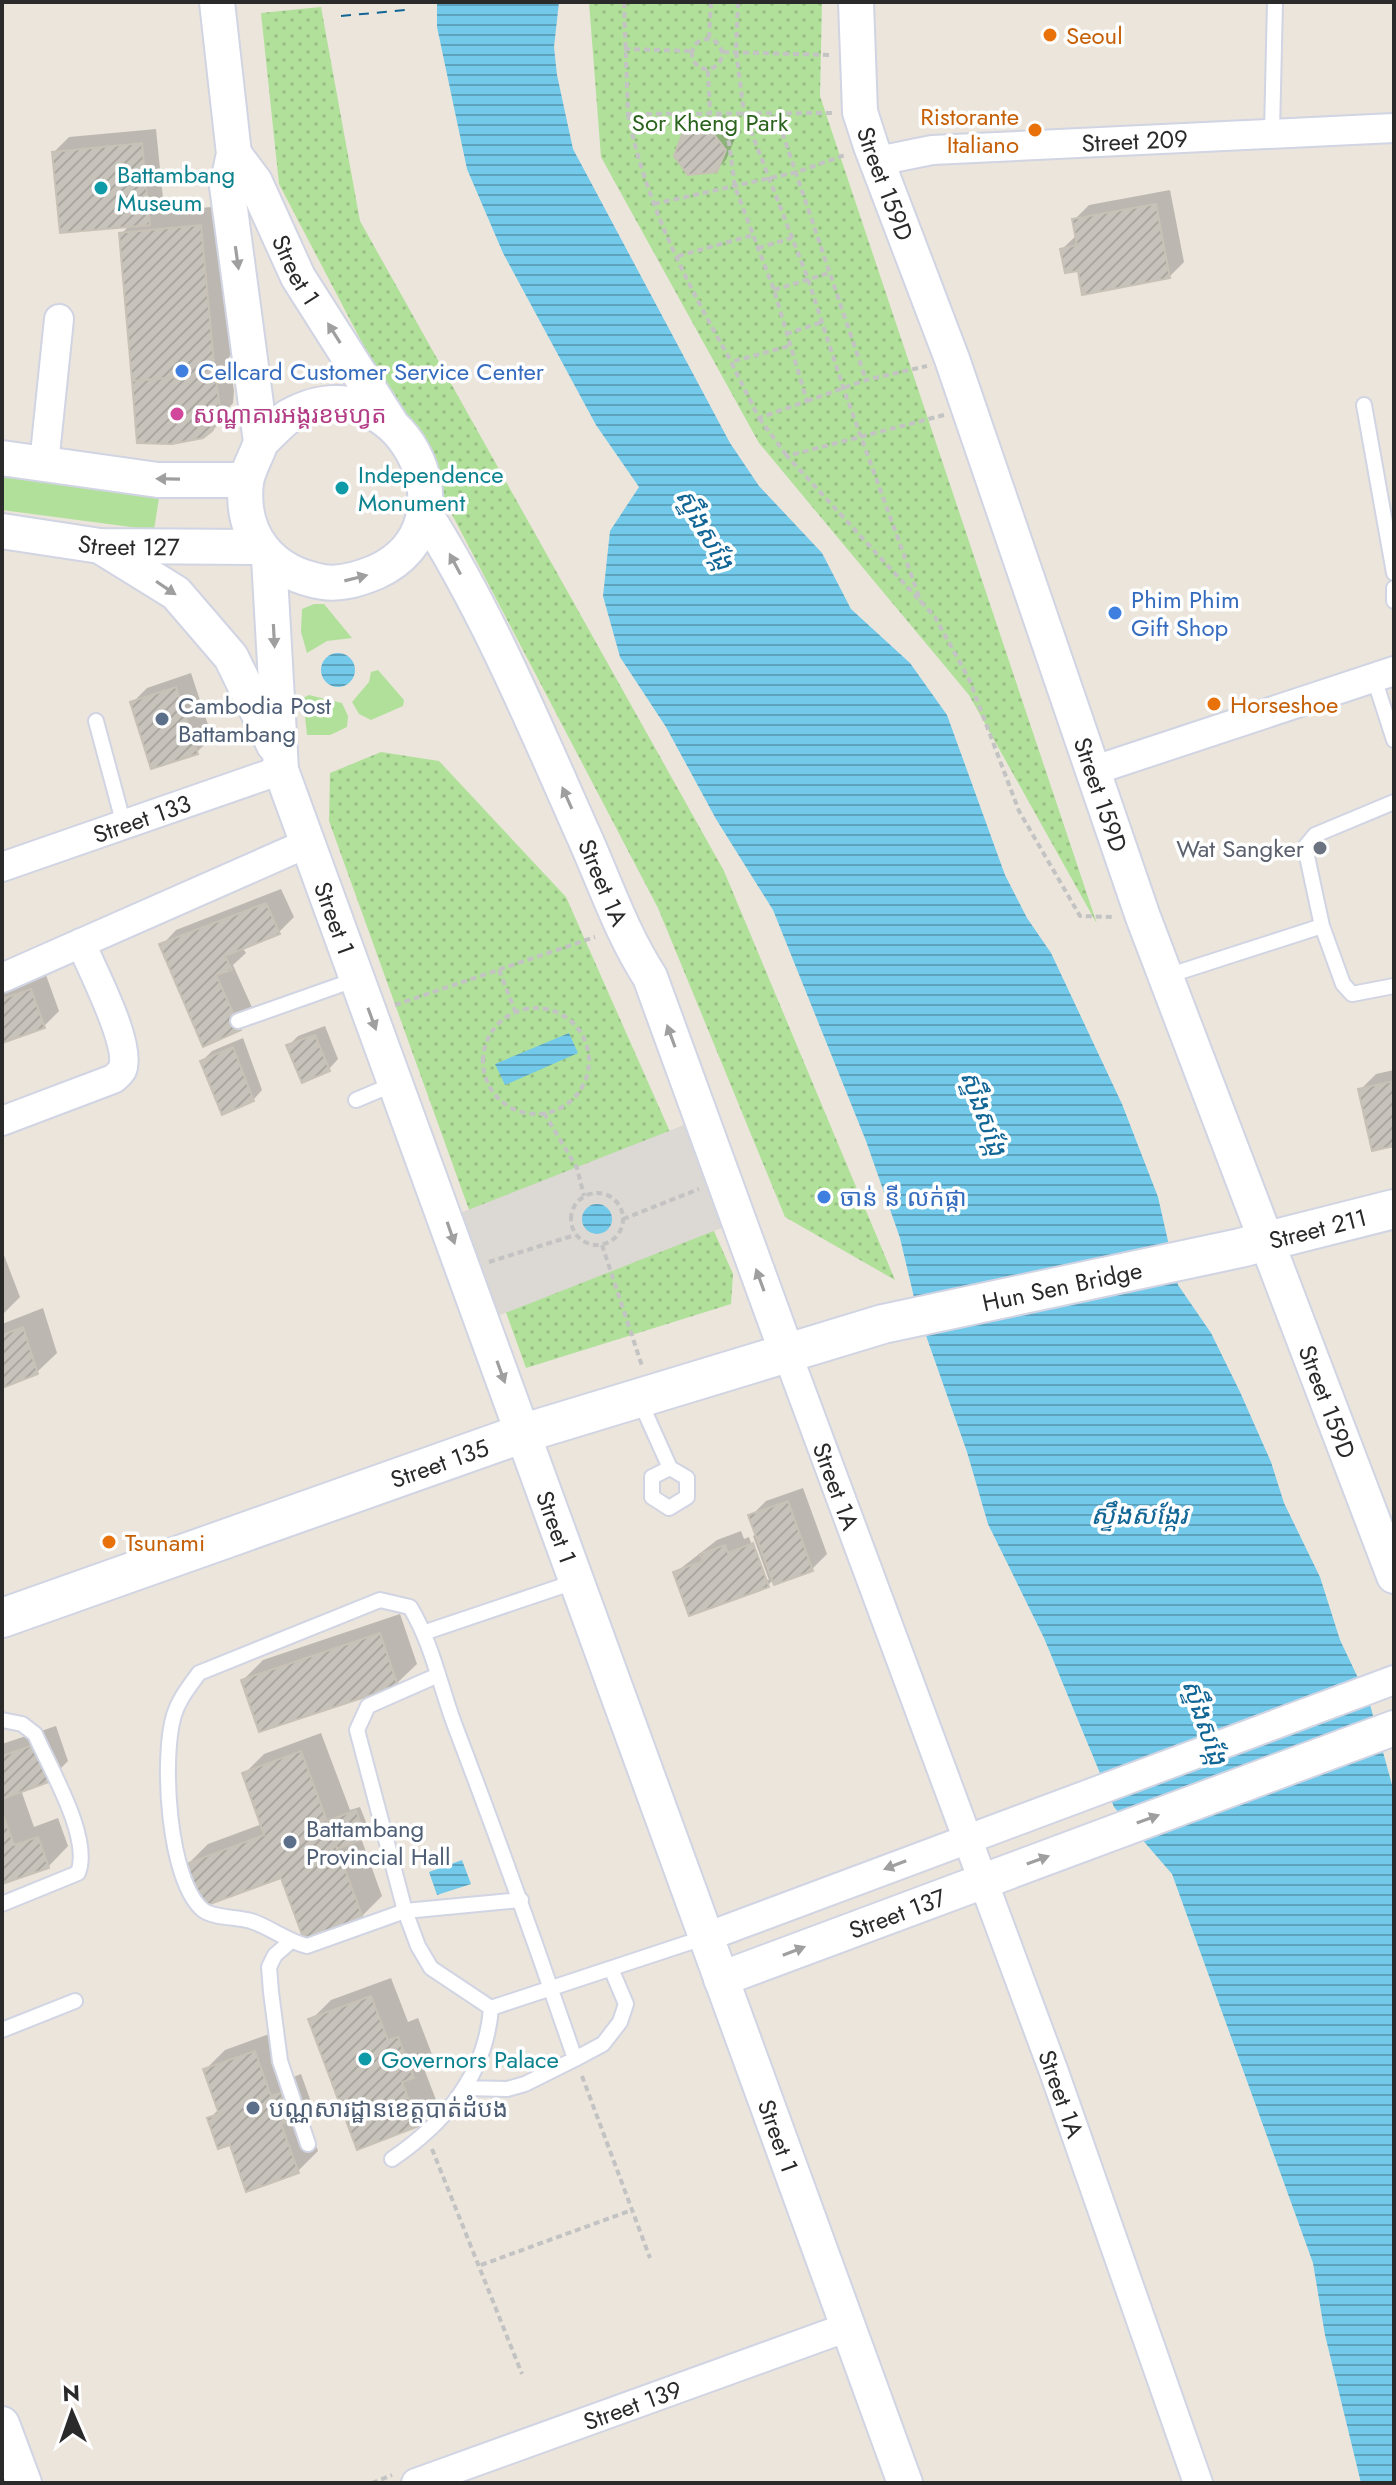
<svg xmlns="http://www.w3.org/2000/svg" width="1396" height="2485" viewBox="0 0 1396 2485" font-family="Jost,'Noto Sans Khmer',sans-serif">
<defs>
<pattern id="park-dots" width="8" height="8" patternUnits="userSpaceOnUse" patternTransform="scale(2)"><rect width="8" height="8" fill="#b1e09a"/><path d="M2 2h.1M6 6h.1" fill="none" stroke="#98c085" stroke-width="1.8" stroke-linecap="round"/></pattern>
<pattern id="water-rules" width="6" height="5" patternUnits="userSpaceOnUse" patternTransform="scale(2)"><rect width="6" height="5" fill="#72c9ea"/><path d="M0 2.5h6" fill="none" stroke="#5ea3be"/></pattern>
<pattern id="building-hatch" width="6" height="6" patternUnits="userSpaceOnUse" patternTransform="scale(2)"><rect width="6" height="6" fill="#c7c3bb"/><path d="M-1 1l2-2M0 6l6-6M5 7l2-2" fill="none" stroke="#aba8a1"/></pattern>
</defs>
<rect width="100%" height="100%" fill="#ebe5dc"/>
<path fill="#b1e09a" d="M2,477l157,21 -5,32 -152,-20z
M314,604h10l28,34 -25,3 -20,12 -6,-21 1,-23z
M378,670l26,30 -1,6 -32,14 -12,-6 -7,-12 17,-20 2,-10z
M309,695l33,8 6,13 -1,11 -17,8h-23l-4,-37z"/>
<path fill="url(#park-dots)" d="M589,2h233l-2,94 277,828 -128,-229 -210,-252 -158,-286z
M321,7l39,214 364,650 171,409 -110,-63 -127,-309 -379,-724 -18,-171z
M381,752l58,9 127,136 167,377 -2,30 -205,64 -197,-547 1,-48z"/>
<path fill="#dcd8d3" d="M684,1125l40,102 -229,90 -40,-102z"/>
<path fill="url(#water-rules)" d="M437,2h122l-5,45 3,28 16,74 157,294 29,43 63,67 29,56 59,54 37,52 58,160 22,43 24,35 71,151 36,93 20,88 33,48 29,59 31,70 13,41 36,74 20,63 29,61 25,91v691h-33l-36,-148 -12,-72 -141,-389 -58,-67 -70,-169 -56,-114 -21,-72 -50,-142 -17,-72 -34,-97 -93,-231 -57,-91 -50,-92 -46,-70 -17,-61 7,-65 29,-44 -43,-62 -93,-172 -36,-84 -30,-142z
M321 670a17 17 0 1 1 34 0a17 17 0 1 1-34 0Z
M569,1033l9,20 -73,32 -10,-21z
M582 1219a15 15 0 1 1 30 0a15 15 0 1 1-30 0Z
M462,1860l9,24 -34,11 -8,-23z"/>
<path fill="#0003" d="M719,119l16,20 -9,21 -10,10 -31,-37 10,-10z
M156,129l8,79 -4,4 61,-6 13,145 -5,6 5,34 -1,12 -22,26 -90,-195 9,-9 -76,-73 15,-15z
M1170,190l14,72 -15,15 -90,-8 -17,-20 15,-14 -3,-15 15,-15z
M191,673l21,64 -15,15 -65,-49 15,-15z
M281,889l13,28 -15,15 -37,15 4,6 -13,12 22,49 -15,15 -78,-84 14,-15z
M46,975l13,36 -15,15 -42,15v-50z
M325,1026l13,33 -9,10 -40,-24 9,-9z
M243,1038l19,52 -9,10 -51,-39 10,-10z
M1394,1070v74l-33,-55 15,-15z
M2,1250l18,47 -18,18z
M43,1308l14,45 -21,20 -34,13v-62z
M803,1488l24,66 -15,15 -38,10 -6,6 -92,-13 41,-32 24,-9 3,8 5,-2 15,43h5l-16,-44 4,-2 -6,-18 15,-15z
M400,1614l17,50 -21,20 -153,-4 20,-20z
M56,1726l12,35 -20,20 -27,9 13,37 24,-9 10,28 -20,21 -46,15v-138z
M321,1733l29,77 10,-3 10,25 -9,6 21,58 -20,20 -80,-41 -94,-11 20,-20 54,-20 -18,-50 20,-20z
M391,1978l17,44 10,-4 15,39 -10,9 15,39 -20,20 -107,-105 20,-20z
M275,2032l16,46 10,-4 9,25 -8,8 16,44 -20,20 -67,-28 -22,-24 10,-10 -14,-39 20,-20z"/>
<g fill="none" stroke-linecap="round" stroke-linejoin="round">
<path stroke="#126696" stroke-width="2" stroke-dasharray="10 8" stroke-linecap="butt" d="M341,16l64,-6v-8"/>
</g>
<path fill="url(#building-hatch)" stroke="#c7c1b6" stroke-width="2" d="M709,128l17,22 -9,22 -29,3 -14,-19 9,-24z
M142,143l8,82 -90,8 -8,-81z
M1156,204l14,74 -88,17 -4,-24 -13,2 -5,-24 17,-4 -5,-26z
M201,225l14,149 -83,7 -13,-148z
M215,374l5,33 -1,13 -7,11 -9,7 -31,6 -35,-1 -5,-62z
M176,687l22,67 -47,15 -21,-67z
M266,903l14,31 -55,22 7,14 -16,5 25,55 -38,17 -44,-103z
M31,989l14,39 -43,15v-44z
M315,1035l15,36 -28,12 -16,-38z
M233,1047l21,54 -32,14 -22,-54z
M1394,1081v65l-22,5 -14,-62z
M23,1327l15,47 -36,14v-53z
M788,1501l25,70 -39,14 -26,-70z
M753,1543l16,44 -80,29 -16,-44 30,-11 -3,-7 25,-9 3,8z
M380,1633l18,53 -139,46 -18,-52z
M36,1744l13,38 -47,17v-43z
M301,1751l62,167 -59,22 -23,-62 -79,29 -16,-43 78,-29 -22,-62z
M356,1810l10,28 -29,11 -10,-28z
M2,1812l12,33 24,-8 11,31 -47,16z
M371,1996l17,44 10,-3 16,41 -12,4 17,44 -62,24 -49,-131z
M255,2051l16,45 10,-3 10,28 -10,3 18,49 -53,19 -16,-47 -12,4 -11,-31 12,-4 -16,-45z"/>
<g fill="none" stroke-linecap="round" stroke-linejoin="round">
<g stroke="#d1d4e2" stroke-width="18">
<path id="service" d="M1272,132l3,-130
M1364,405l30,168
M1394,588v13
M1374,678l20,62
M96,721l28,104
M1322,926l-17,-79 10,-12 79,-33
M1167,976l155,-50 21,58 9,10 42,-8
M238,1021l119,-42
M356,1100l40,-17
M639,1399l31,69 17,10v19l-18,11 -17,-11v-20l18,-9
M426,1632l151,-51
M436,1676l-68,30 -11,24 48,181 13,35 13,22 60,40
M2,1720l20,4 13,10c15,35 57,104 43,139l-76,31
M521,1900l-116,11 -98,35c-21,-5 -37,-19 -56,-25 -13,-4 -38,-3 -48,-11 -35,-29 -42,-152 -29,-195 5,-16 15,-28 25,-42l181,-73 30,7c22,36 30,79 45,119 42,110 82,221 120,333
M290,1942l-15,13 -6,12 2,25 9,69 28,83
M491,2008l215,-71
M2,2030l73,-29
M464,2088l43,1 18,-5 50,-25 28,-15 17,-22 6,-18 -14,-33
M392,2159c53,-36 94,-85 99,-151"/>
</g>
<g stroke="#d1d4e2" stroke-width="32">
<g id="minor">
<path id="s1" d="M878,161l54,-11 462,-22"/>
<path d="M44,464l15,-145"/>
<path d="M1092,771l302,-100"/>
<path id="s2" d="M2,867l279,-97"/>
<path d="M2,978l306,-135"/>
<path d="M2,1121l111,-42c2,-1 8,-7 9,-9 11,-24 -31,-102 -41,-127"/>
<path id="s3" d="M787,1353l267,719 144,411"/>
<path d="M706,1937l688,-257"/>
<path id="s4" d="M416,2483l432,-156"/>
</g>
</g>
<g stroke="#d1d4e2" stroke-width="38">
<g id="tertiary">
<path d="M217,2l17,152 -7,32 34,256c-4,13 -13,27 -15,40 -6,53 24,91 77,100 18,3 36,-3 53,-10 108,-49 20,-218 -88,-155 -9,6 -18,17 -27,25"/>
<path id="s5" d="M856,2l4,110 11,34 81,213 191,558 251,659"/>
<path id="s6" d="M234,154l21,28 43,95 92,145"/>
<path d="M2,458l156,22h88"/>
<path id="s7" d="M424,512c64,101 110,212 159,322 22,49 38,98 67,143l137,376"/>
<path id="s8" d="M2,531l98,15 158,1"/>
<path d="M100,546l76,47 55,64 43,88"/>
<path id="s9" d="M269,558l12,212 624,1713"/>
<path id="s10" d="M721,1979l673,-251"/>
<path d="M2,2424l22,59"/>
</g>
</g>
<g stroke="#d1d4e2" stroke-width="42">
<g id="secondary">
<path id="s11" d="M2,1618l522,-185 359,-109 357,-76 154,-39"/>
</g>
</g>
<path stroke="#c3c3c3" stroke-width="4" stroke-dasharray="6 4" stroke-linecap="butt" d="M624,2l4,112 206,-1
M738,2l-2,49 8,62 64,166 36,111 77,212
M709,38l2,-36
M692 54a15 15 0 1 1 30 0a15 15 0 1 1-30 0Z
M624,49l68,2
M723,52l109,3
M708,71l2,41
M718,112l11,31 6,44 39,103 33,111 -48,17 -28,-56 58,-16
M628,114c17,88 59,170 103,247
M776,114l90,266
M654,204l143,-32 48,-17
M758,248l34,-10
M678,256l75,-21
M774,290l55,-17
M786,334l36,-12
M807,401l59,-21 61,-14
M944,415l-157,41 148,161 34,62 50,132 61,105 33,1
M759,418l28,38
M499,970l16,41
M395,1005l200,-68
M483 1061a53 53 0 1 1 106 0a53 53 0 1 1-106 0Z
M544,1113l33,55 7,28
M571 1219a26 26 0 1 1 52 0a26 26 0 1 1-52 0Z
M623,1219l76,-30
M602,1245l40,121
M489,1262l86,-27
M582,2076l68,182
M432,2149l90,225
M481,2265l151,-55
M372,2483l20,-8"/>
<use href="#service" stroke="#fff" stroke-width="14"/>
<use href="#minor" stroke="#fff" stroke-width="28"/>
<use href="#tertiary" stroke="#fff" stroke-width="34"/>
<use href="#secondary" stroke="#fff" stroke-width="38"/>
</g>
<defs><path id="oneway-solid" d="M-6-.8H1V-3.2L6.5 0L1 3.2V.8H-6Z" transform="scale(2)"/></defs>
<g fill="#9f9f9f">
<use href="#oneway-solid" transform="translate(237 258) rotate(82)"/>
<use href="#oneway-solid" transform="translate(334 333) rotate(-122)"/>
<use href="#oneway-solid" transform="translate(168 479) rotate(-179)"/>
<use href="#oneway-solid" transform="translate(455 564) rotate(-118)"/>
<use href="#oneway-solid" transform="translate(356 578) rotate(-14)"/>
<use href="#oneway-solid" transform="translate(166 588) rotate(34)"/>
<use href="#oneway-solid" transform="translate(274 636) rotate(87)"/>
<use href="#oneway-solid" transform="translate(567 798) rotate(-114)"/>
<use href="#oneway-solid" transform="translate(372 1019) rotate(70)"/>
<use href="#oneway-solid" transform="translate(671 1036) rotate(-110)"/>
<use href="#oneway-solid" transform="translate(451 1233) rotate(71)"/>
<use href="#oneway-solid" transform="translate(760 1280) rotate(-110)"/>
<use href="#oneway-solid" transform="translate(501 1372) rotate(70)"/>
<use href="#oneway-solid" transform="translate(1148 1819) rotate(-20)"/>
<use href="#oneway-solid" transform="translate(1038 1860) rotate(-20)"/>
<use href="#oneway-solid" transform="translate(895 1865) rotate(159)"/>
<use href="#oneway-solid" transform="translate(794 1951) rotate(-21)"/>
</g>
<g fill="#e8710a" stroke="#fff" stroke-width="3">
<circle cx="1050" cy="35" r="8"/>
<circle cx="1035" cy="130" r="8"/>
<circle cx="1214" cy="704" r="8"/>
<circle cx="109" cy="1542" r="8"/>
</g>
<g fill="#0f9aa8" stroke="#fff" stroke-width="3">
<circle cx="101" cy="188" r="8"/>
<circle cx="342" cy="488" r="8"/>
<circle cx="365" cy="2059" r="8"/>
</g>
<g fill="#3f7fe0" stroke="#fff" stroke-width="3">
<circle cx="182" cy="371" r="8"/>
<circle cx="1115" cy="613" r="8"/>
<circle cx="824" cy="1197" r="8"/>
</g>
<circle fill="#d1479c" stroke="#fff" stroke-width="3" cx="177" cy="414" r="8"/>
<g fill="#5c6f8a" stroke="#fff" stroke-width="3">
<circle cx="162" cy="719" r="8"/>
<circle cx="290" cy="1842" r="8"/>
<circle cx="253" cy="2108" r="8"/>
</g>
<circle fill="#6b7280" stroke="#fff" stroke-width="3" cx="1320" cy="848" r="8"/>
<g text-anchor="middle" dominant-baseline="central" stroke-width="7" stroke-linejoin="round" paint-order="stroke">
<g font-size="24" fill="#c56008" stroke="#fff" text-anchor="start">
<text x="1066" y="35">Seoul</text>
<text x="1019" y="116" text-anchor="end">Ristorante<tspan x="1019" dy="28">Italiano</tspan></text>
<text x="1230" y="704">Horseshoe</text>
<text x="125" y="1542">Tsunami</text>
</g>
<g font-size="24" fill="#2a641c" stroke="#fff">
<text x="710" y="122">Sor Kheng Park</text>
</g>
<g font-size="24" fill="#2a2a2a" stroke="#fff">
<text stroke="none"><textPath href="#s1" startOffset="258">Street 209</textPath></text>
<text stroke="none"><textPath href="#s5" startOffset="186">Street 159D</textPath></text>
<text stroke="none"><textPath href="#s6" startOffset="132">Street 1</textPath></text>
<text stroke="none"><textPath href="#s8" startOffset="128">Street 127</textPath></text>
<text stroke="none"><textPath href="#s5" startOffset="834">Street 159D</textPath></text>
<text stroke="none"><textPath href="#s2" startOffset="148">Street 133</textPath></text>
<text stroke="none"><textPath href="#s7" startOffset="412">Street 1A</textPath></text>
<text stroke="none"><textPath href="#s9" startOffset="370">Street 1</textPath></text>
<text stroke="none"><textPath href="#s11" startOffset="1374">Street 211</textPath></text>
<text stroke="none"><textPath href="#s11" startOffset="1112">Hun Sen Bridge</textPath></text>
<text stroke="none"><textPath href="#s5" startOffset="1482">Street 159D</textPath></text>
<text stroke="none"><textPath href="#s11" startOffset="464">Street 135</textPath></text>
<text stroke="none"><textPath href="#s3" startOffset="142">Street 1A</textPath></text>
<text stroke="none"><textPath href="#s9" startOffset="1018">Street 1</textPath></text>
<text stroke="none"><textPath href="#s10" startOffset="188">Street 137</textPath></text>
<text stroke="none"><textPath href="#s3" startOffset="790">Street 1A</textPath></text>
<text stroke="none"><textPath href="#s9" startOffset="1666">Street 1</textPath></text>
<text stroke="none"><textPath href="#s4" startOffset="230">Street 139</textPath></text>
</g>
<g font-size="24" fill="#0d838f" stroke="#fff" text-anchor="start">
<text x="117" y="174">Battambang<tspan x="117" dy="28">Museum</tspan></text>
<text x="358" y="474">Independence<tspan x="358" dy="28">Monument</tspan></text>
<text x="381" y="2059">Governors Palace</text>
</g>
<g font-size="24" fill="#366cbe" stroke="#fff" text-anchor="start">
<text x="198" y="371">Cellcard Customer Service Center</text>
<text x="1131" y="599">Phim Phim<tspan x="1131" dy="28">Gift Shop</tspan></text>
<text x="840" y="1197">ចាន់ នី លក់ផ្កា</text>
</g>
<g font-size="24" fill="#b23c85" stroke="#fff" text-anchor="start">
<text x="193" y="414">សណ្ឋាគារអង្គរខមហ្វត</text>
</g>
<g font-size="24" fill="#4e5e75" stroke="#fff" text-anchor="start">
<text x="178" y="705">Cambodia Post<tspan x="178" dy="28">Battambang</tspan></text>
<text x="306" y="1828">Battambang<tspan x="306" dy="28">Provincial Hall</tspan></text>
<text x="269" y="2108">បណ្ណសារដ្ឋានខេត្តបាត់ដំបង</text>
</g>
<g font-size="24" fill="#5b616d" stroke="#fff" text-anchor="end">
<text x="1304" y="848">Wat Sangker</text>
</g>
<g font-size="26" font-style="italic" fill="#126696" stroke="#fff">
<text transform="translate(705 529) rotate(60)">ស្ទឹងសង្កែ</text>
<text transform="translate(984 1113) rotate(70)">ស្ទឹងសង្កែ</text>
<text x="1139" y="1515">ស្ទឹងសង្កែរ</text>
<text transform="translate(1205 1722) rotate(71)">ស្ទឹងសង្កែ</text>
</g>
</g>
<rect width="1396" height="2485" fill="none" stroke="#2a2a2a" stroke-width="8"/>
<g transform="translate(72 2413) rotate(358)" stroke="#ffffff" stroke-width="6" paint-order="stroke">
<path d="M0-6L14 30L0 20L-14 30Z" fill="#2a2a2a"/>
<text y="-12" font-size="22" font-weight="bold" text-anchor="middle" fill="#2a2a2a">N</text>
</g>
</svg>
